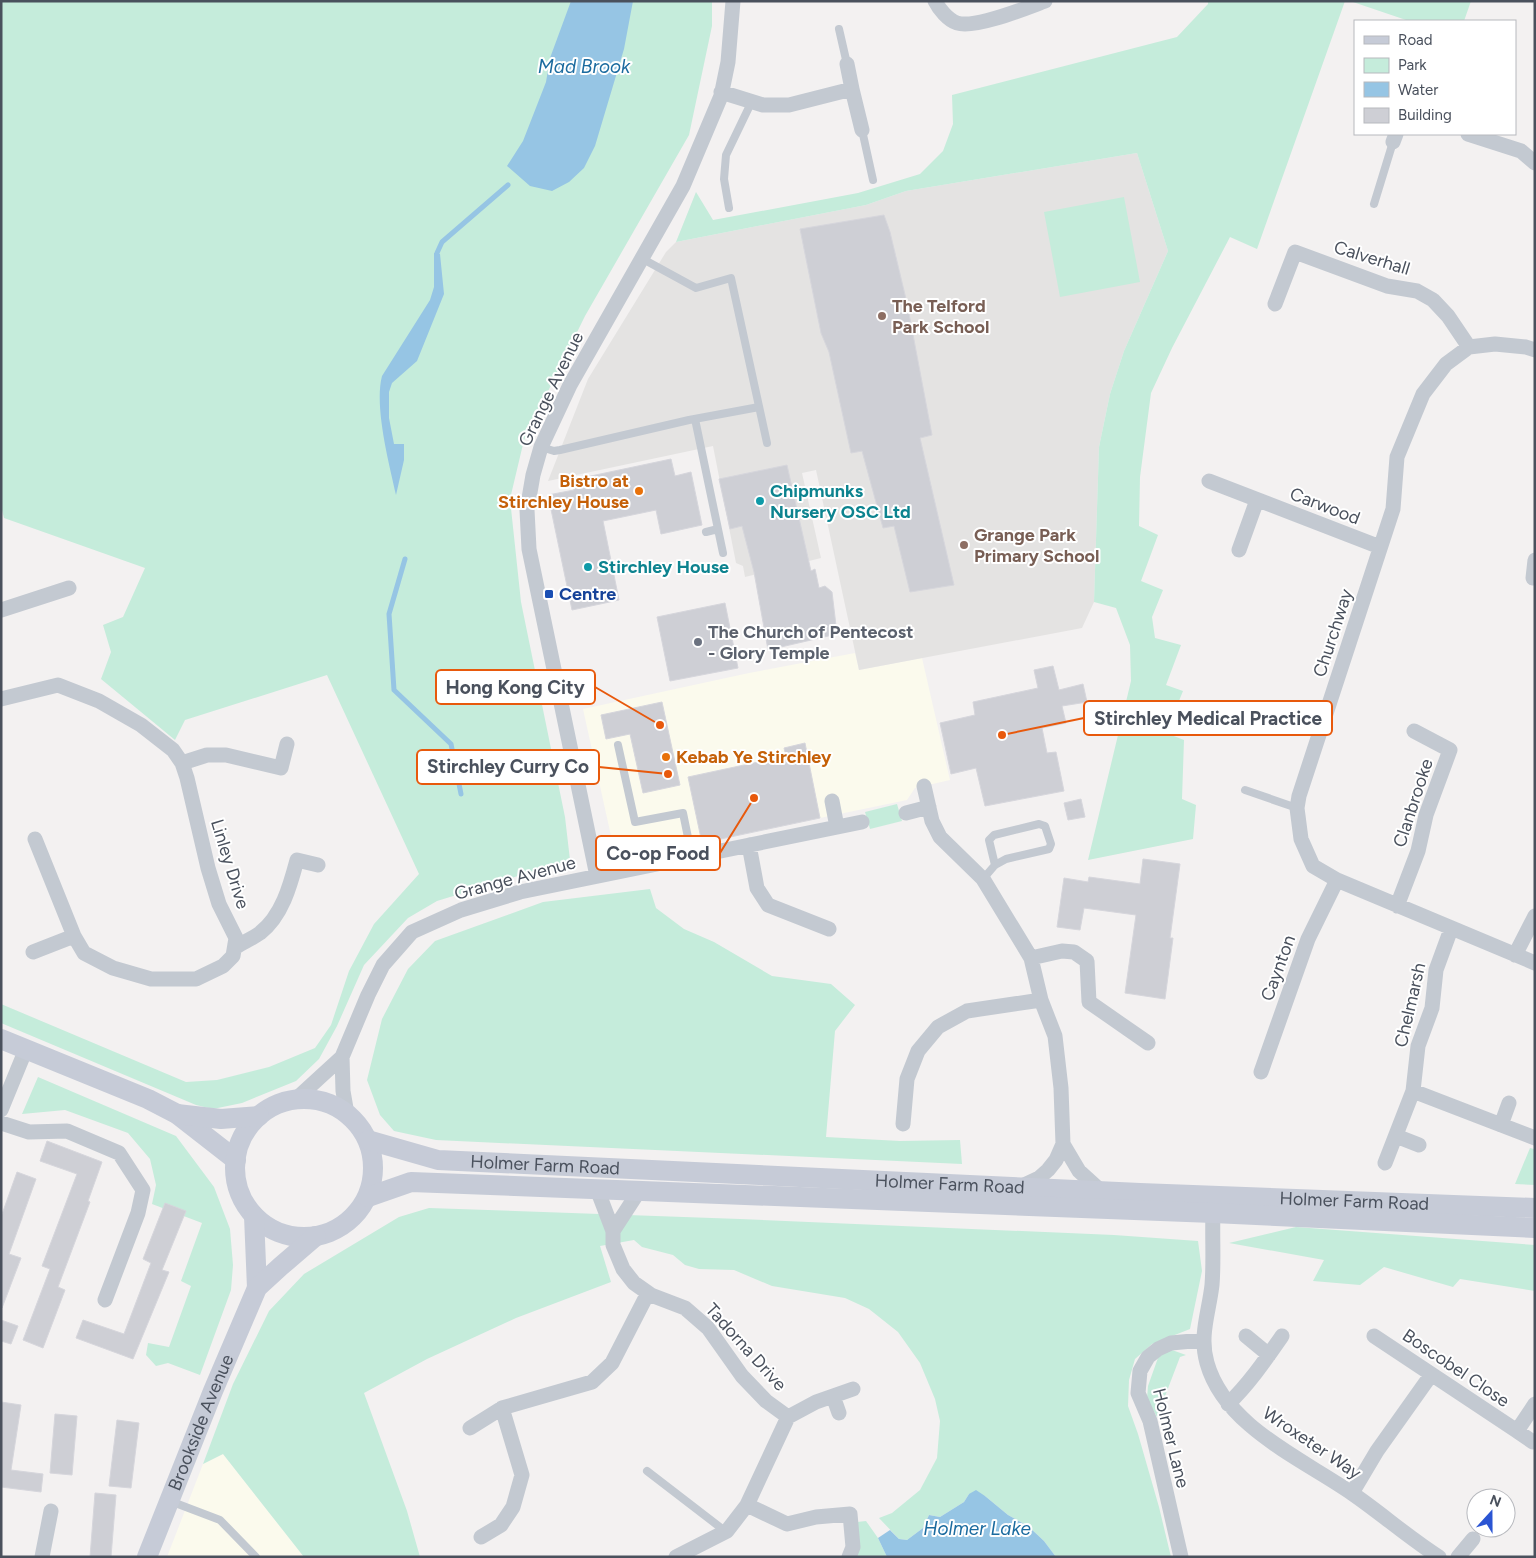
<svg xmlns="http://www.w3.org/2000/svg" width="1536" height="1558" viewBox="0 0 1536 1558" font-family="Figtree,sans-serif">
<rect width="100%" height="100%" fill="#f3f1f1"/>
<path fill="#fbfaed" d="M855,653l4,17 63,-12 28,122 -35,8 -8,12 -286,59 -6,-5 -32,-145 166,-36z
M223,1454l81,103h-137l36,-93z"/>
<path fill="#e4e3e2" d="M1137,153l31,98 -44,100 -14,43 -11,53 -5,155 -12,26 -223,42 -43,-200 -14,3 19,85 -76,19 -2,-11 -7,-3 -23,-117 -165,35 40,-102 78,-127 10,-10 190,-37 40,-14z"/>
<path fill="#c5ecdb" d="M1,1h711v25l-23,109 -104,181 -61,124 -14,59 11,103 44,215 5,43 -133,41 -29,17 -44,47 -27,61 -18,33 -23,22 -54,22 -29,6 -17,-4 -195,-82v-19l185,78 31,-2 52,-13 46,-19 16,-23 18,-54 25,-47 45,-50 -92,-199 -142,45 -10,20 -74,-61 10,-27 -8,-27 20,-8 22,-49 -141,-50 -3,-12z
M1208,1h137l-88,248 -27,-12 -58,111 -21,45 -11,84 -1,49 19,9 -17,46 22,9 -11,27 3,21 26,7 -15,40 17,6 -17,42 18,7 -2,59 14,6 -3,34 -105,21 43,-179 -1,-36 -14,-37 -22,-6 5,-155 11,-53 14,-43 44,-100 -31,-98 -231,38 -40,14 -190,37 20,-50 17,28 145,-27 62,-19 23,-23 10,-27 -1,-29 225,-58 31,-33z
M1350,1h121l-7,20h-55z
M1124,197l16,85 -80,15 -16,-85z
M897,804l5,17 -32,8 -5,-17z
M650,889l6,19 28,21 30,13 58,34 59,8 24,21 -20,26 -9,106 74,4 60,-1 2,24 -526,-24 -42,-9 -14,-16 -13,-35 15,-61 26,-50 27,-28 108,-39z
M38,1077l138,59 38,51 16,42 3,36 -2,25 -31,85 -32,-12 -12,3 -10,-11 2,-12 21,4 22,-61 -10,-5 21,-58 -50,-19 4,-19 -6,-26 -22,-26 -63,-23 -43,4z
M1530,1148l4,1 1,-1v37l-20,-1z
M429,1208l311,11 374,16 84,6 4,30 -12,58 -38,15 -17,15 -6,21 -1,26 10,28 21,73 12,50h-115l-12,-16 -16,-15 -20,-11 -23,-19 -16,-2 -5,8 -24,15 -11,-2 -6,13 -16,12 -8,-1 -20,-21 13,-5 28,-23 17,-32 3,-37 -5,-22 -15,-36 -22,-31 -29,-23 -24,-11 -73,-12 -38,-16 -35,-1 -14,-4 -12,-10 -31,-8 -8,-7 -34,6 11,36 -95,36 -89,41 -63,34 43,118 13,46h-116l-81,-103 -20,10 30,-80 36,-73 35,-37 95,-57z
M1296,1227l239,18v46l-75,-12 -7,8 -69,-20 -24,18 -47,-4 11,-21 -95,-17z
M1172,1350l14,5 -6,2 -23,60 -10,-18 1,-13 11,-31z
M866,1521l12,17 9,19h-34l-5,-34z"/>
<path fill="#96c5e4" d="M571,1h62l-9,48 -29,97 -11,22 -15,14 -17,9 -22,-5 -23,-20 16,-25 23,-59 4,-24z
M434,253l6,1 4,40 -27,67 -25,22 -3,9v26l5,26h10v16l-8,35c-7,-32 -22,-88 -14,-119l48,-76 4,-13z
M976,1490l9,6 23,19 20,11 16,15 12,16h-169l-9,-19 12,-8 9,9 8,1 16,-12 6,-13 11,2 24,-15 5,-8z"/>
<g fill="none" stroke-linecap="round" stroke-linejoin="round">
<path stroke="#96c5e4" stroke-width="5" d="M437,253l5,-11 66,-57
M405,559l-16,55 5,76 57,54 10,50"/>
</g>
<path fill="#cecfd5" stroke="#d6d6dc" d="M884,215l6,17 17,71 25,132 -12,3 34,147 -44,7 -16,-66 -11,2 -21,-77 -11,2 -22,-101 -8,-19 -21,-104z
M671,459l4,17 16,-4 11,53 -41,9 -5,-24 -53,11 16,79 -47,10 -24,-115 26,-5 -2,-10z
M787,465l24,106 4,-2 4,19 6,-2 7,6 5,42 -69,16 -14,-78 -12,-46 -12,3 -11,-50z
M725,603l13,65 -68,13 -13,-64z
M1053,666l6,24 24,-6 4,18 -25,4 4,17 -24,5 5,25 9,-1 8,39 -79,15 -9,-38 -25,6 -11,-51 35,-8 -2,-13 65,-14 -4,-18z
M662,702l18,83 -37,8 -13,-59 -24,5 -5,-24z
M805,743l15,75 -118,25 -14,-66 98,-21 -2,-8z
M1081,799l4,18 -17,3 -4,-17z
M1143,859l37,5 -10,74h3l-8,61 -40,-6 11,-78 -52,-7 -4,22 -23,-3 7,-49 24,4 1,-5 51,7z
M47,1141l55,21 -14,39 2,1 -32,85 7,3 -22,58 -20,-8 27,-71 -8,-3 35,-92 -37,-13z
M17,1172l19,7 -27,75 12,4 -19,50 -1,-91z
M165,1203l21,8 -24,59 7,2 -36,87 -57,-21 7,-18 41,14 27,-71 -8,-4z
M1,1320l17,6 -7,18 -10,-3z
M1,1402l20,3 -10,65 32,4 -2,18 -40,-5z
M55,1414l22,2 -5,59 -22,-2z
M117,1420l22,3 -8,65 -22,-2z
M95,1493l21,2 -5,62h-21z"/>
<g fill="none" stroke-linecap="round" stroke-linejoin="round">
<path stroke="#c3c9d1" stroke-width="8" d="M839,29l8,35
M862,130l11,50
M1374,204l19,-62
M729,208l-5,-29 2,-24 26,-54
M641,258l55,30 35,-10 36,165
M695,419l28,134
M541,447l13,4 6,-1 129,-30 70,-13
M706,532l12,-3
M618,745l17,77 48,-9 9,44
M1245,790l52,18
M983,879l12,-14 11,-6 43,-10 2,-5 -6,-18 -6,-2 -45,11 -5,5 6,25
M647,1471l78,60
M170,1501l50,19 36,37"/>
<path stroke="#c3c9d1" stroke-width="15" d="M935,1c4,8 13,19 22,22 18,6 69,-15 88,-22
M847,64l5,25
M721,92l42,13h26l63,-16 10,41
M1468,134l53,17 14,12
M1393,142l3,-8
M1275,304l20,-52 92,34 30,5 16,9 15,16 21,31
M1535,350l-9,-3 -31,-3 -26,3 -23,17 -23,30 -26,63 -4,52 -94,287 -2,12 4,31 12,27 24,14 198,83
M1209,481l171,66
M1239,550l18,-50
M1535,560l-2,18h2
M1,610l68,-22
M1,699l57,-14 41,16 42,24 32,25 9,13 5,15 21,90 11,36 17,34 -3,18 -10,10 -27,13h-45l-38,-11 -29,-15 -10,-17 -39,-97
M182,763l25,-8h19l55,13 6,-24
M924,786l8,35 8,16 43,42 48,79 10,42 14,36 6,52 2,56 -7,16 -8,10 -9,8 -17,8
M832,801l5,26
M906,813l23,-6
M749,845l8,43 11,17 61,24
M597,876l-68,-327 -2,-39 6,-35 8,-28 29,-62 113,-199 38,-90 7,-34 5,-61
M1397,906l21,-55 8,-36 24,-65 -36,-19
M236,947c8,-5 17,-9 24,-14 22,-17 30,-47 37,-73l21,5
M33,952l41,-16
M1515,955l20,-39
M1031,958l31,-7 12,1 13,9 2,41 59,41
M1261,1072l47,-133 29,-59
M1413,1091l122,47
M295,1100l47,-43
M1,1110l25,-61
M347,1114l-4,-23 -1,-34 26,-62 15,-30 29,-33 49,-22 59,-18 342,-70
M1,1123l28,9 38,-1 52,22 24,37 -5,23 -33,87
M903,1124l4,-45 11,-28 20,-24 29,-16 74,-11
M1501,1125l8,-22
M1396,1136l23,9
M1063,1144l16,27 22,20
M1385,1163l28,-72 5,-45 14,-38 4,-38 15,-41
M597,1189l16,42v14l10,24 11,14 17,12 34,13 23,20 34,48 24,25 22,16 -41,88 -20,26 -51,26
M1213,1213c-1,24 1,48 -1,72 -3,27 -13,51 -5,78 18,64 96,96 146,131 29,20 56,44 86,63
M613,1231l26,-40
M1246,1336l23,19
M1374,1336l143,95 18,-27
M833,1396l6,17
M1228,1404c21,-20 38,-45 54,-68
M788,1417l28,-15 37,-13
M470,1428l32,-20
M1517,1431l16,11
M1352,1493l25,-42 54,-76
M747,1505l40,19 29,-7 34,-3 3,33 -4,10
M481,1537l20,-12 12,-18 9,-32 -20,-67 90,-26 20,-19 36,-70
M42,1557l9,-46
M1181,1557l-31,-136 -12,-28 2,-22 8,-14 10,-8 13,-6 32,-3
M1458,1557l15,-18"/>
<g stroke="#c6cbd7" stroke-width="20">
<path d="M1,1039l147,60 29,15 59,46"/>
<circle cx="304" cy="1168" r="69"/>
<path d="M177,1114l44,5 38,-3"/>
<path id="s1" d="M368,1140l70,20 702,33 395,15"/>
<path d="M368,1197l43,-15 802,31 322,15"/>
<path d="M254,1216l3,72"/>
<path id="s2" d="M147,1557l66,-166 44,-103 24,-22 35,-30"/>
</g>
</g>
<g fill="#8d6e63" stroke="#fff" stroke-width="2">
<circle cx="882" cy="316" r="5"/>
<circle cx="964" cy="545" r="5"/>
</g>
<g fill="#e8710a" stroke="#fff" stroke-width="2">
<circle cx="639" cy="491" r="5"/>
<circle cx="666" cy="757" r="5"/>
</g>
<g fill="#0f9aa8" stroke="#fff" stroke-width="2">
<circle cx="760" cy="501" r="5"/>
<circle cx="588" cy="567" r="5"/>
</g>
<rect fill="#1a4fb4" stroke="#fff" stroke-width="2" x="544" y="589" width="10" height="10" rx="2.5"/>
<circle fill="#6b7280" stroke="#fff" stroke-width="2" cx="698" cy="642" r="5"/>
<g text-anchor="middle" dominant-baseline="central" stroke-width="4" stroke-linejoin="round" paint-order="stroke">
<g font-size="18" fill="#4a515d" stroke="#fff">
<text transform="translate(1372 258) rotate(17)">Calverhall</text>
<text transform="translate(551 389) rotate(-64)">Grange Avenue</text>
<text transform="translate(1325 506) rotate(21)">Carwood</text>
<text transform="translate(1333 633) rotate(-72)">Churchway</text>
<text transform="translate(1413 803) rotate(-72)">Clanbrooke</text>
<text transform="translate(230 864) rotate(73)">Linley Drive</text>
<text transform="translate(515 878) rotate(-15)">Grange Avenue</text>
<text transform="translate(1278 968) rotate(-70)">Caynton</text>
<text transform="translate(1410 1005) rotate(-77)">Chelmarsh</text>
<text stroke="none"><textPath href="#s1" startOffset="180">Holmer Farm Road</textPath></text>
<text stroke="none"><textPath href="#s1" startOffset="585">Holmer Farm Road</textPath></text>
<text stroke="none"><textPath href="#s1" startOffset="990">Holmer Farm Road</textPath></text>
<text transform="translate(746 1347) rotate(48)">Tadorna Drive</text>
<text transform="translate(1456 1368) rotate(34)">Boscobel Close</text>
<text stroke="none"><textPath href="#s2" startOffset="145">Brookside Avenue</textPath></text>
<text transform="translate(1171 1438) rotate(76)">Holmer Lane</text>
<text transform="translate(1312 1443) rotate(34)">Wroxeter Way</text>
</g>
<g font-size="18" font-weight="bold" fill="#785e54" stroke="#fff" text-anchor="start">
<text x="892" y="306">The Telford<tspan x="892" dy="21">Park School</tspan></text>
<text x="974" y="535">Grange Park<tspan x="974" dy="21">Primary School</tspan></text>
</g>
<g font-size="18" font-weight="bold" fill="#c56008" stroke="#fff" text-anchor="end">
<text x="629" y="481">Bistro at<tspan x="629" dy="21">Stirchley House</tspan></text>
<text x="676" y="757" text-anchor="start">Kebab Ye Stirchley</text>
</g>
<g font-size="18" font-weight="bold" fill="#0d838f" stroke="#fff" text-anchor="start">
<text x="770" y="491">Chipmunks<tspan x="770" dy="21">Nursery OSC Ltd</tspan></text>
<text x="598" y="567">Stirchley House</text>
</g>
<g font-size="18" font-weight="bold" fill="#164399" stroke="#fff" text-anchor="start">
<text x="559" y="594">Centre</text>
</g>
<g font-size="18" font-weight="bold" fill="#5b616d" stroke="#fff" text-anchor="start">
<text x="708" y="632">The Church of Pentecost<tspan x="708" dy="21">- Glory Temple</tspan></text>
</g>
<g font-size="19" font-style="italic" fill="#1b6b9f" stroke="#fff">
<text x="584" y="66">Mad Brook</text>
<text x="977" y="1528">Holmer Lake</text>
</g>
</g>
<path fill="none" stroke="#e8590c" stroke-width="2" d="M660 725L595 687M1002 735L1084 718M668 774L599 767M754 798L720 853"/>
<g fill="#e8590c" stroke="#fff" stroke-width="2">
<circle cx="660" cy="725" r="5"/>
<circle cx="1002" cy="735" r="5"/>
<circle cx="668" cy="774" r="5"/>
<circle cx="754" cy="798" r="5"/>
</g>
<g fill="#fff" stroke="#e8590c" stroke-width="2">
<rect x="436" y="670" width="159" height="34" rx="5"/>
<rect x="1084" y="701" width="248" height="34" rx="5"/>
<rect x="417" y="750" width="182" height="34" rx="5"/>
<rect x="596" y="836" width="124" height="34" rx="5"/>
</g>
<g font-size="19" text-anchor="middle" font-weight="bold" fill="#4a515d">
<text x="515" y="694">Hong Kong City</text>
<text x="1208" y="725">Stirchley Medical Practice</text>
<text x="508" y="773">Stirchley Curry Co</text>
<text x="658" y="860">Co-op Food</text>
</g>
<rect width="1536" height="1558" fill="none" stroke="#4a515d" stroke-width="5"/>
<rect x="1354" y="20" width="162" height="115" fill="#ffffff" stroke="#b7b9be"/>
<rect x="1364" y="36" width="25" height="8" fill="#c6cbd7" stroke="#b7b9be"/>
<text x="1398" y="45" font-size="15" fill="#4a515d">Road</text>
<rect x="1364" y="58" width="25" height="15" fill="#c5ecdb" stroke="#b7b9be"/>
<text x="1398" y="70" font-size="15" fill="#4a515d">Park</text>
<rect x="1364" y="82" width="25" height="15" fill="#96c5e4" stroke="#b7b9be"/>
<text x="1398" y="95" font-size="15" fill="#4a515d">Water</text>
<rect x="1364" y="108" width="25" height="15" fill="#cecfd5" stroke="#b7b9be"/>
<text x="1398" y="120" font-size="15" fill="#4a515d">Building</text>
<g transform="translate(1491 1513) rotate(21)"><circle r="24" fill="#ffffff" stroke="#b7b9be"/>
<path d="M0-4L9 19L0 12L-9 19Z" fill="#2b55d3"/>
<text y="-8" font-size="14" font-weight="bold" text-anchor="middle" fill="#4a515d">N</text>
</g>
</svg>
